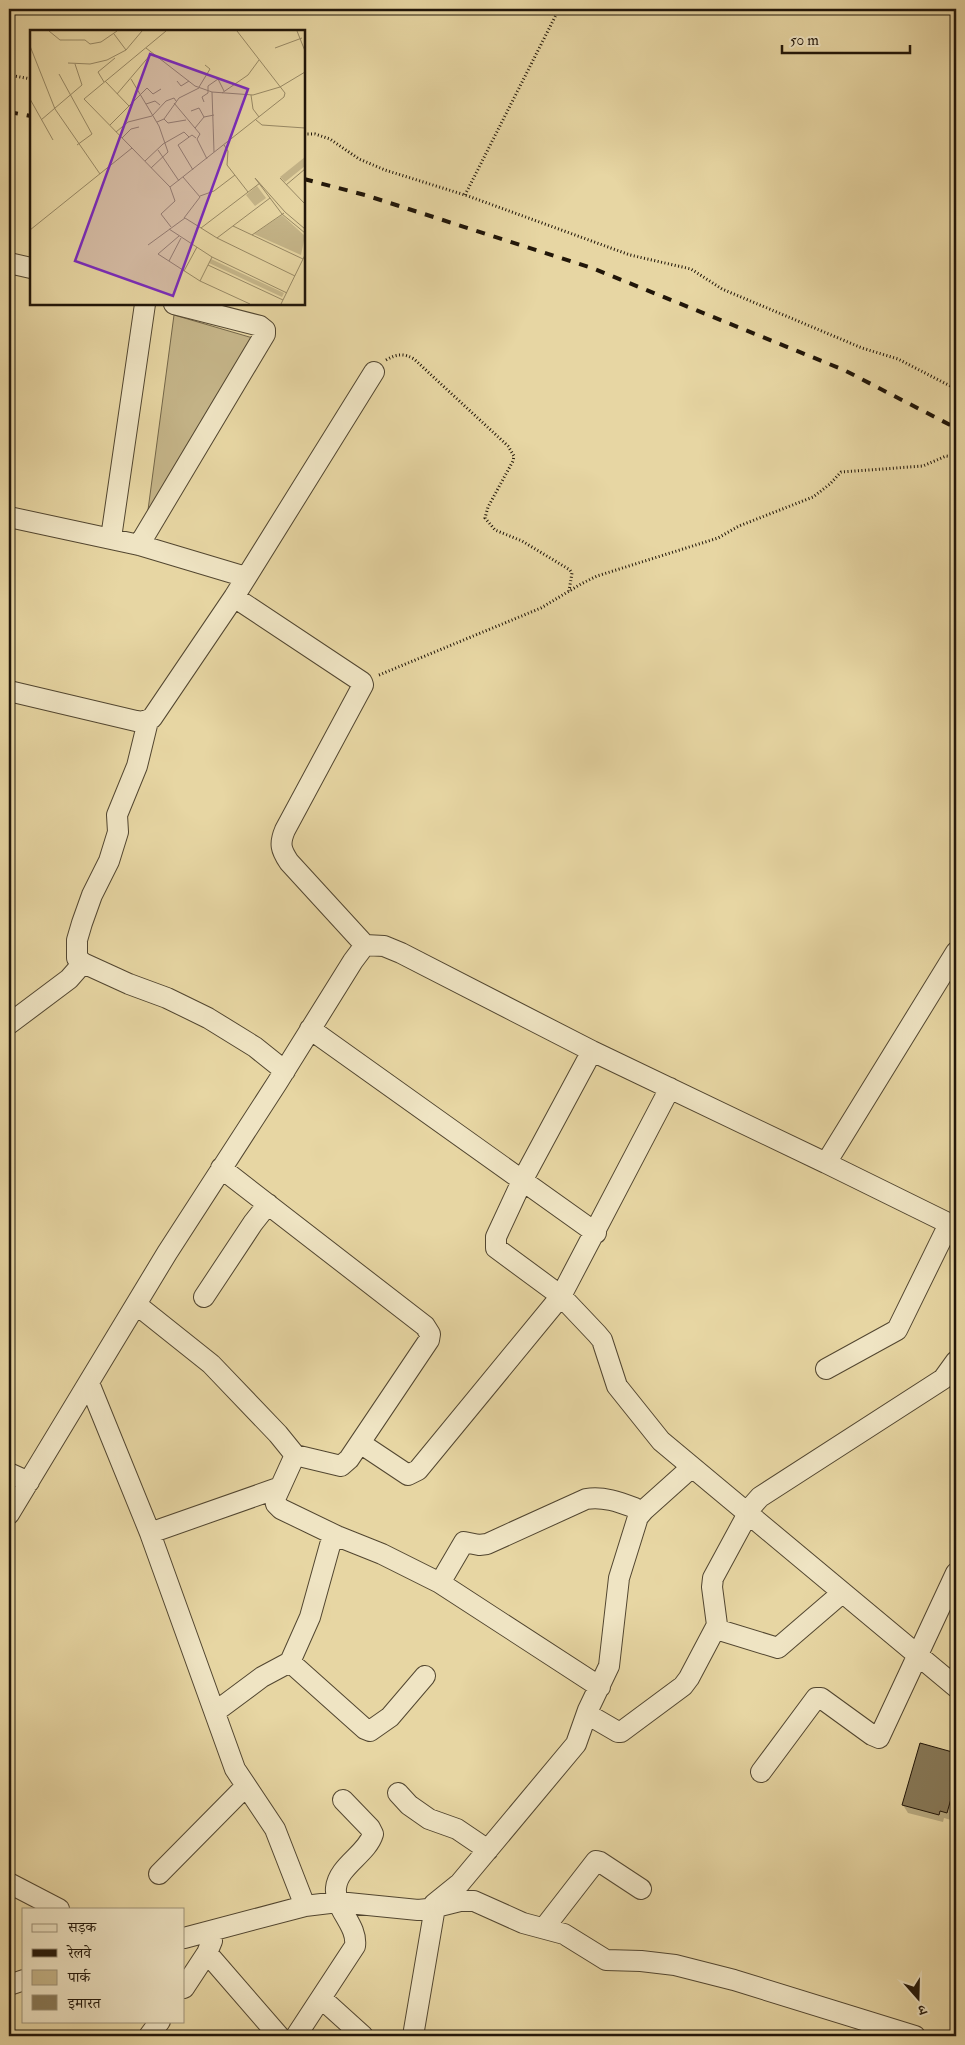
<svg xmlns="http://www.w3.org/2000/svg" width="965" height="2045" viewBox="0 0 965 2045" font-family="'IM FELL Double Pica','Noto Serif Devanagari',serif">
<rect width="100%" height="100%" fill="#e7d6a3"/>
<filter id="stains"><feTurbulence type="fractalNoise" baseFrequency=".004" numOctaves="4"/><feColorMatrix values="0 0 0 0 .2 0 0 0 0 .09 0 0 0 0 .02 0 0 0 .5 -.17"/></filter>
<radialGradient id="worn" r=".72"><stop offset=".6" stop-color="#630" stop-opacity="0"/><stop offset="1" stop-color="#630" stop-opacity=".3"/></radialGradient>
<path fill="#c5b589" stroke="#736649" d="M174,315l89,26 -117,184z"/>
<path fill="#0003" d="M920,1744l36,10v49l-5,17 -7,-2 -1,4 -35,-9 -5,-8z"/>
<path fill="#887a59" stroke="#211609" d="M920,1743l36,10v28l-9,32 -7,-2 -1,4 -37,-10z"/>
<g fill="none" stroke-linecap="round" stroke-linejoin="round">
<g stroke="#524630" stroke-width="22">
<path id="minor" d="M9,263l22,5
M9,517l130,28 107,32
M111,538l34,-234
M139,545l126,-211v-4l-5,-4 -86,-22
M234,597l128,85 1,3 -78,145c-6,14 -4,20 4,32l76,83
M9,691l127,30 7,1 9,-4 82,-121 140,-225
M148,721l-11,45 -20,49 1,17 -9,29 -17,34 -10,28 -5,17v18l6,5 46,21 38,14 41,20 47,29 30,24
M9,1024l60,-45 14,-16
M310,1029l286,204
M592,1051l-70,130 -26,56v11l65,48 36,38 5,6 15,46 44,55 295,246
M826,1163l130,64
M204,1297l49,-74 15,-19
M137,1305l74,59 67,70 17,21 46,11 8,-7 80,-119 1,-6 -5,-8 -204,-158
M826,1369l71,-39 52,-106
M89,1383l61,150 85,236 40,60 30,77
M360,1443l48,32 10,-5 143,-174 109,-208
M295,1455l-20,44 1,5 5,5 56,27 45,18 58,29 160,104
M9,1473l20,9
M9,1514l158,-261 110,-170 76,-122 12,-16 19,1 17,7 191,98 234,112 130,-211
M150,1533l128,-45
M440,1583l24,-41 15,3 8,-1 99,-45c17,-3 33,3 49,9l4,8
M716,1629l62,19 64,-55
M290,1662l75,67 5,2 20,-14 35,-41
M215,1712l47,-35 28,-15 20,-45 20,-72 7,-9
M587,1714l31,18h3l62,-46 6,-8 28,-53 -5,-38 1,-9 39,-72 8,-9 183,-118 13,-18
M761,1772l55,-74h5l51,37 7,3 77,-165
M398,1793l11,12 20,14 28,10 31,21
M159,1874l87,-88
M9,1883l50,26
M434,1904l26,-21 116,-139 12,-34 21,-44 10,-88 19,-61 6,-7 48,-43
M544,1928l52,-67 4,1 41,27
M184,1938l121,-32 33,-4 80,8 10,-1 32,-8h14l49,22 41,11 42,26 35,1 34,4 59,15 181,56
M207,1953l72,83
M9,1985l15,-5
M184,1988l23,-35 5,-12
M321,1998l42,38
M149,2036l11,-15
M296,2036l59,-90c3,-21 -21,-37 -19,-58 2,-22 31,-34 37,-54l-3,-6 -27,-28
M413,2036l22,-129"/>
</g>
<path stroke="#211609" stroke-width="3" stroke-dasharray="1 2.5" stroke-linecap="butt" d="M9,75l22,4
M304,134h11l15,5 29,20 26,11 83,26 162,59 61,14 31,20 140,59 36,11 58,30
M465,195l94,-186
M386,360c10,-6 18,-7 28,-1l94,87 6,10 -1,5 -25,46 -3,11 10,12 27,11 48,29 2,3 -3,18
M379,675l162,-67 40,-24 16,-8 121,-38 21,-12 74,-29 17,-13 11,-12 82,-6 23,-10 10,1"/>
<use href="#minor" stroke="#efe4c3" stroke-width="20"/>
<path stroke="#211609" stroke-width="4" stroke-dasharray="9 9" stroke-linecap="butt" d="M9,112l22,4
M304,179l61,16 227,73 252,102 112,58"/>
</g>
<g transform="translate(30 30)">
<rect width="275" height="275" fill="#e7d6a3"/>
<path d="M275,127v9l-20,16 -5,-5zM227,156l9,12 -11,8 -9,-11zM252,185l23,21 -4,19 -47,-21zM181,229l73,34 -2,4 -73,-34z" fill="#c5b589"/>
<path fill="none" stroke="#988965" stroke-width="1" d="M19,1l11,9h25l5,4 11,-2 16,-11M267,1l8,20M84,4l12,16M0,16l25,63 45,65M116,18l49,38 17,6 41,3 27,-8 25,-15M245,18l27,-10M38,33l22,1 17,-4 19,-10 16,-19M29,44l33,60 -15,11M101,49l28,47 9,26 -17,16M75,51l24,25M147,51l4,5 8,-5M74,52l-6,-10 17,-14M169,57l11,-18 -5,-4M182,62l2,60M192,63l26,-18 11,-15M87,64l34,-40M221,65l2,14 6,8M0,69l23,41M174,72l-2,-5 6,-4v-7l10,-7 6,12M144,73l26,31 -3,5 10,20M116,74l9,-3 5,4M161,81l8,-3 5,9M134,89l4,4 18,-3M11,90l41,-35 -7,-21M226,90l6,5 43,3M127,92l7,-3 15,-21 20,-10M80,95l37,-37 6,6 8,-5M165,98l9,-11 10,-2M86,102l12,-10 24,-6 14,-15 8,-3 2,3M92,108l9,-9 8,-2M194,115l4,6 -1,14 21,27M102,118l-48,-49 82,-68M128,120l21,31M115,131l18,-17 21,-12 5,5M163,140l-15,-25 14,-10 4,3M153,147l17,20 -16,21M225,148l27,36 23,19M225,148l30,34 20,17M250,148l25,26M256,155l19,-16M140,157l5,14 -14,13 10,13M170,166l14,-5 21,-16M203,196l70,33M171,198l59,-45M139,199l43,28 75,36M0,200l102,-82 38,39 114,-90 1,-4 -48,-62M222,205l32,-22M149,206l-21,18 42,27 50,23M187,208l53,-40M118,215l37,-27 32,20 78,38M139,231l12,-23M178,235l75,35M154,241l13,-24M170,251l12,-24M251,274l24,-49"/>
<path fill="#7b2cbf" fill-opacity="0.15" stroke="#7b2cbf" stroke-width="2.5" d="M120,24l98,35 -75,207 -98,-35z"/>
<rect width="275" height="275" fill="none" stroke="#211609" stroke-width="2.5"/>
</g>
<rect width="965" height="2045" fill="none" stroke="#e7d6a3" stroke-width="30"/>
<rect x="10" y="10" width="945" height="2025" fill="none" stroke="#211609" stroke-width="2.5"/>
<rect x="15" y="15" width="935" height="2015" fill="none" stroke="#211609"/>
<rect x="22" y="1908" width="162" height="115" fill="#efe4c3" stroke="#9d9279"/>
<rect x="32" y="1924" width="25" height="8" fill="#efe4c3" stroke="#9d9279"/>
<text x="68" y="1932" font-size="15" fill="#211609">सड़क</text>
<rect x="32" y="1949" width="25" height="8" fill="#211609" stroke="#9d9279"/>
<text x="68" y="1958" font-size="15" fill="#211609">रेलवे</text>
<rect x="32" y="1970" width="25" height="15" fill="#c5b589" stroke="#9d9279"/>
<text x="68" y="1982" font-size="15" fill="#211609">पार्क</text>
<rect x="32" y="1995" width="25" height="15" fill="#887a59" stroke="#9d9279"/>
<text x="68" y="2008" font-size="15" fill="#211609">इमारत</text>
<g transform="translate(918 1998) rotate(160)" stroke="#efe4c3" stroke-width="4" paint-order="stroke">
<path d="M0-4L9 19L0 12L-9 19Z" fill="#211609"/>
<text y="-8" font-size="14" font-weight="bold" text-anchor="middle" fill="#211609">उ</text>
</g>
<path d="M782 45v8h128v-8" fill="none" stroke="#211609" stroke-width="2.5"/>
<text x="790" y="45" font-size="15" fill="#211609" stroke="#efe4c3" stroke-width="4" paint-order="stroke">50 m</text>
<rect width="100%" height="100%" filter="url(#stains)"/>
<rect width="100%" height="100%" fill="url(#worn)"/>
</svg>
